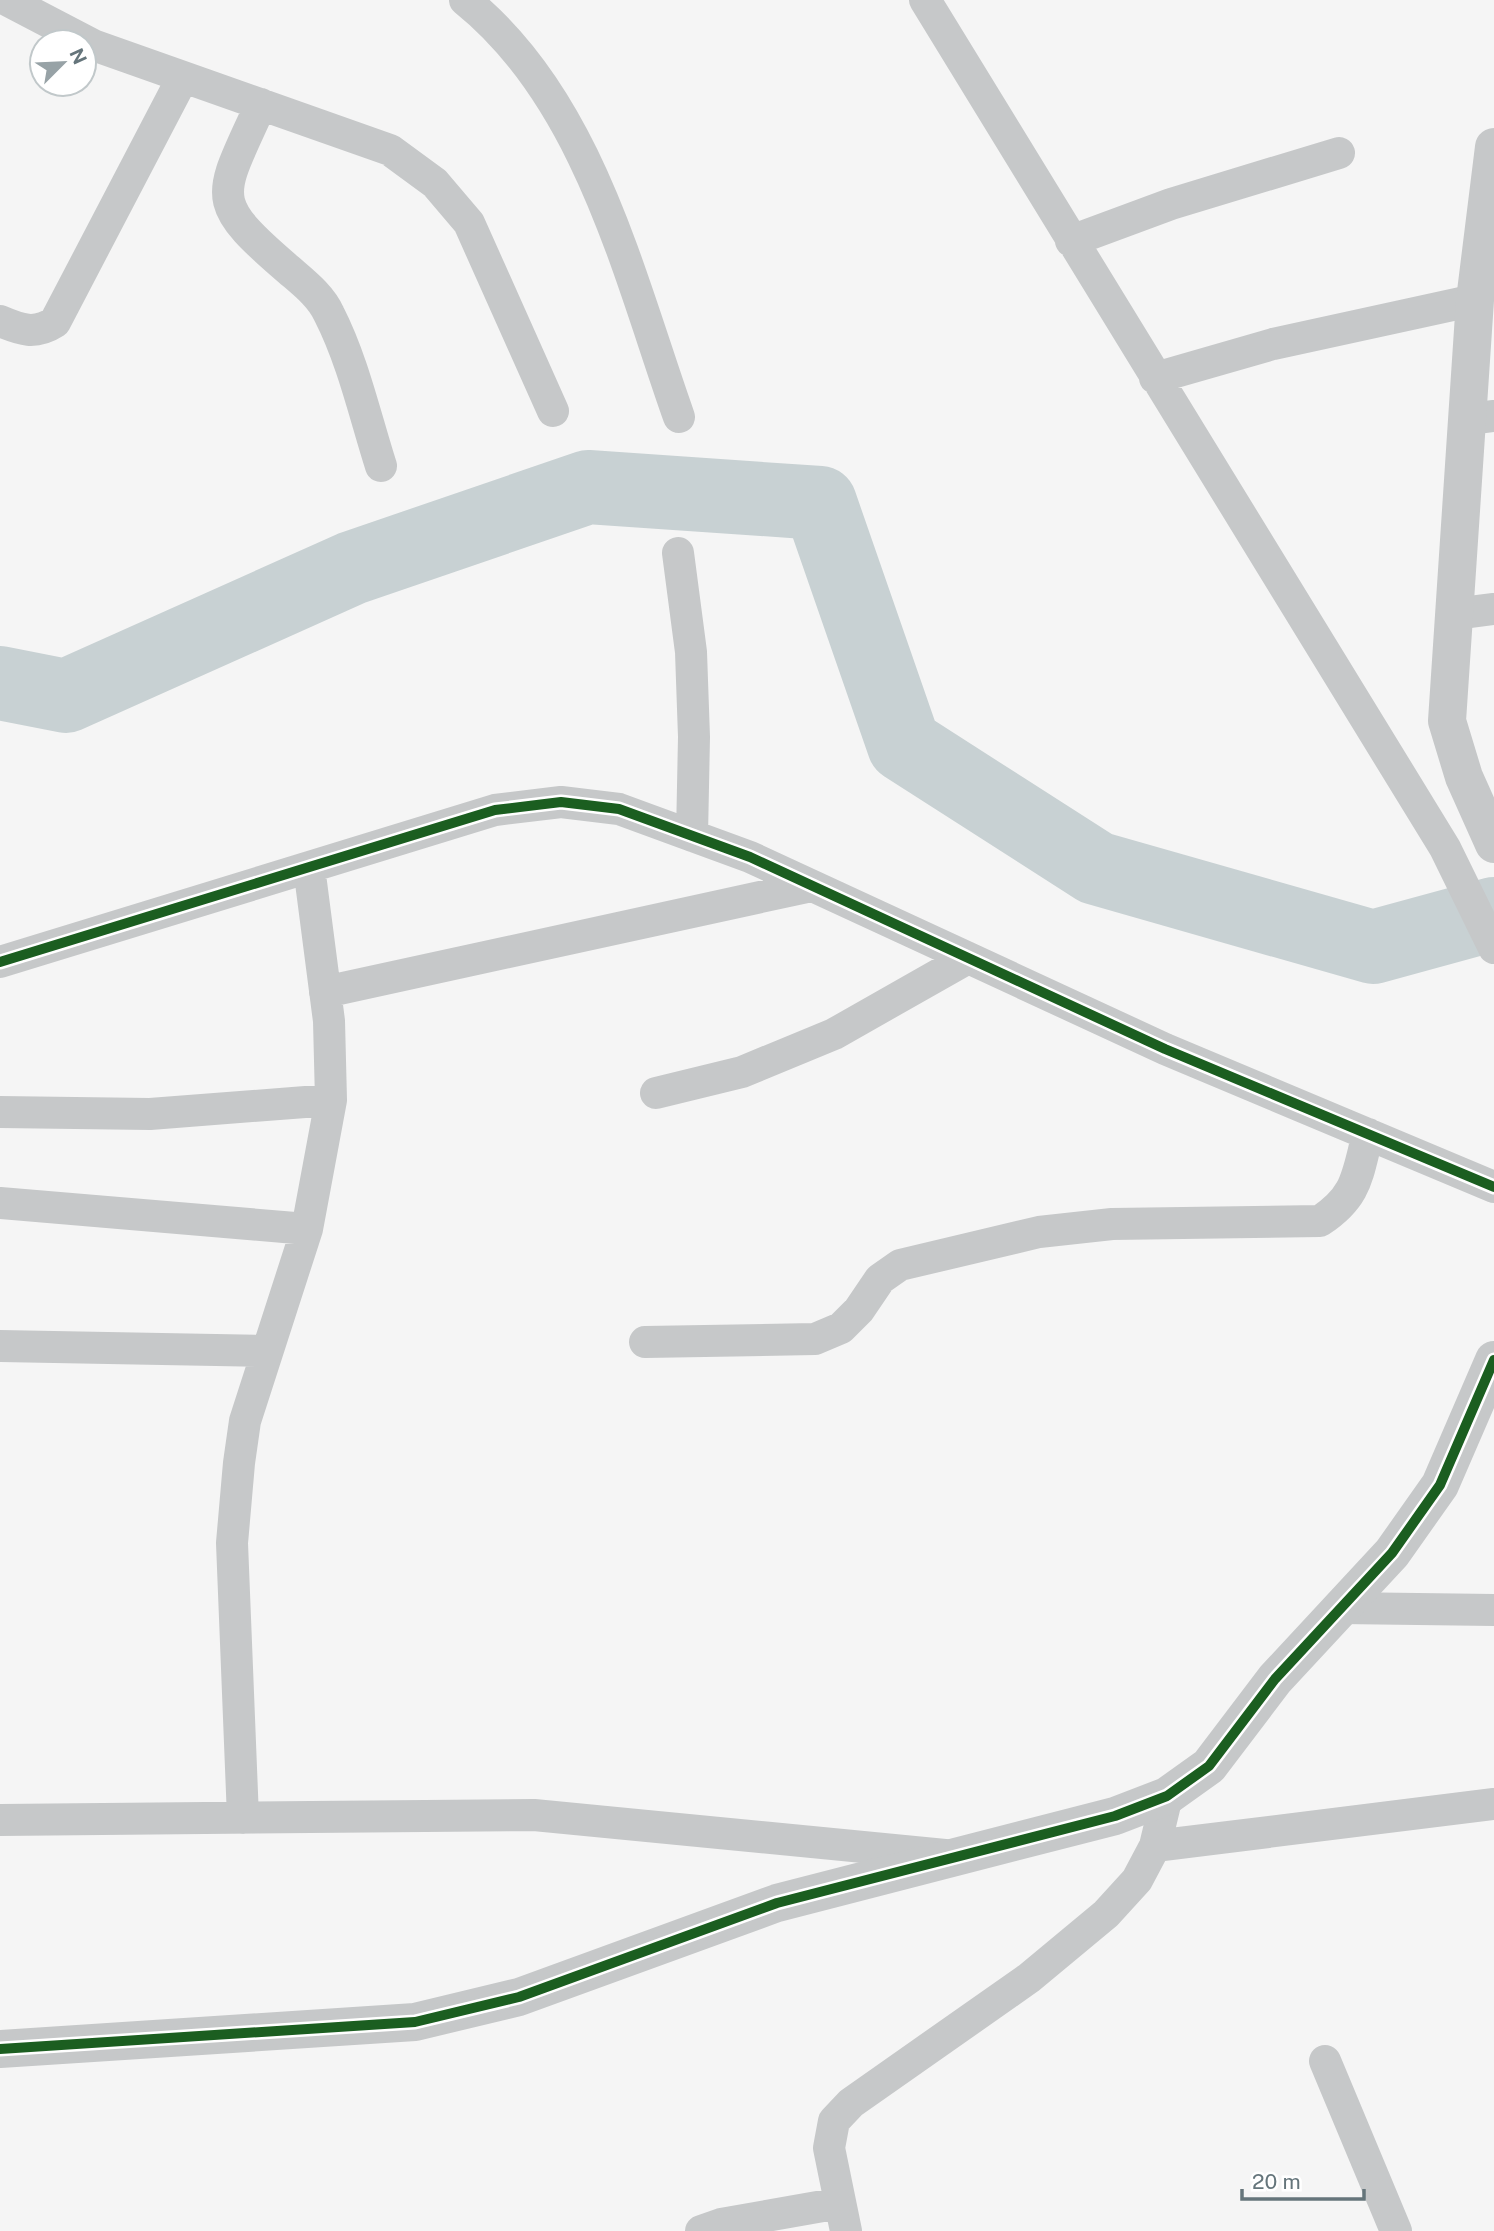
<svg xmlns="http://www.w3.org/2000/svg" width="1494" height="2231" viewBox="0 0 1494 2231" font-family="'Public Sans',sans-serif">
<rect width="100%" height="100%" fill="#f5f5f5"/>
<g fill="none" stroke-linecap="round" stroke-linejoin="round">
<path stroke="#c8d1d3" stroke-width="74" d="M0,683l66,13 286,-128 236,-81 232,16 84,242 192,123 277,79 121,-33"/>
<path stroke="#c6c8c9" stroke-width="32" d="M7,0l86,45 297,105 45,33 34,40 84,188
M465,0c123,99 163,273 214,417
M925,0l520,848 49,100
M261,104c-42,94 -55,95 28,166 15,13 32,26 40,44 24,47 36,102 52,152
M1071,241l100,-37 168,-51
M0,321c21,9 35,14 55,1l128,-245
M1155,378l118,-34 202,-44
M1469,419l25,-3
M678,553l13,99 3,85 -2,99
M1454,614l40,-5
M0,962l495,-152 66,-8 58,7 131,48 415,192 329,138
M325,992l486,-106
M656,1093l86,-21 92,-38 134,-76
M0,1112l150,2 181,-14
M0,1203l307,26
M645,1342l170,-3 26,-11 18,-18 21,-31 20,-14 139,-33 73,-8 208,-3c38,-25 37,-46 48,-87
M0,1346l267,5
M1341,1608l153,2
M243,1818l-11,-275 7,-80 6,-42 62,-192 24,-129 -2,-79 -20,-154
M0,1820l534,-5 411,40
M1155,1846l339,-42
M1325,2061l71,170
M701,2231l20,-7 119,-21
M846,2231l-17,-83 5,-27 17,-18 178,-125 77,-64 31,-34 18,-34 12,-50"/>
<path stroke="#c6c8c9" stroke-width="38" d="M1494,147l-19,153 -28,421 17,56 30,67
M0,2049l415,-27 104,-25 258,-94 338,-87 52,-20 42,-30 66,-87 117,-126 48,-68 54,-125"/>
<g stroke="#fff" stroke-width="15">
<path id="cycleway" d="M0,962l495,-152 66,-8 58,7 131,48 415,192 329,138
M0,2049l415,-27 104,-25 258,-94 338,-87 52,-20 42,-30 66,-87 117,-126 48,-68 54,-125"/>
</g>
<use href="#cycleway" stroke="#1b5e20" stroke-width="10"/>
</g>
<g transform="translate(63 63) rotate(66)"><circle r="33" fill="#ffffff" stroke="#c1c8ca" stroke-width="2"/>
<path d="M0-5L12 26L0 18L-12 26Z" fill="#97a2a6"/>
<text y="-10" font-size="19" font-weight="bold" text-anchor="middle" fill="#65757b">N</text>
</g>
<path d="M1242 2189v10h122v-10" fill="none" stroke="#65757b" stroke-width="3.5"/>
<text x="1252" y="2189" font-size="21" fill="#65757b" stroke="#ffffff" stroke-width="5" paint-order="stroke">20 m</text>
</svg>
